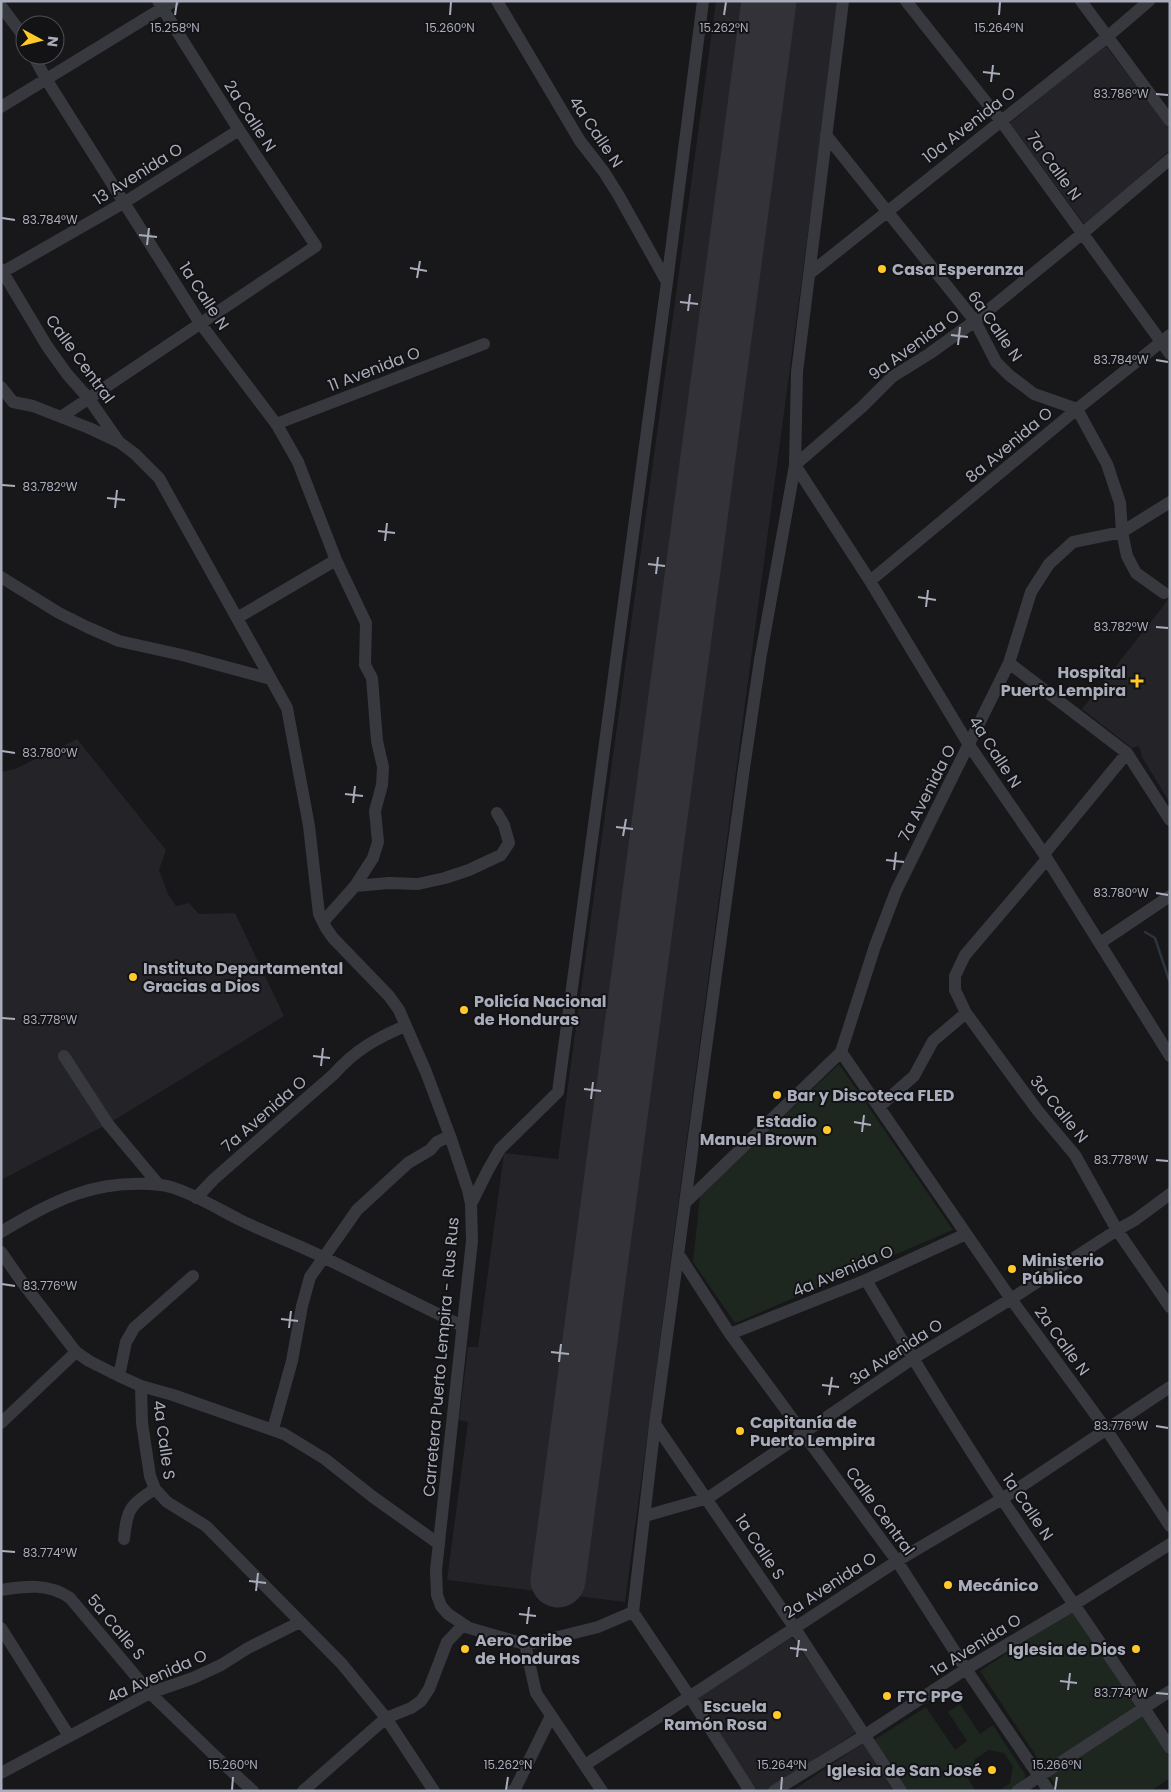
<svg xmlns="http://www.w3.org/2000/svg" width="1171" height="1792" viewBox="0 0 1171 1792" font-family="Poppins,sans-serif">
<rect width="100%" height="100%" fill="#18171a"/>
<path fill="#242327" d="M716,1h123l-214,1601 -178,-22 21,-158 -9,-2 9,-73h10l26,-194 54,6z
M1105,45l65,85v20l-85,75 -75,-102z
M1170,595v208l-28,-46 -3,-11 -7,2 -50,-39 82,-104z
M77,739l89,111 -7,20 9,24 8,12 13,-3 10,11 36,-1 49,103 -176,108 -107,56v-408l14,-3z
M791,1638l2,1 65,92 -92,60h-9l-61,-92z
M863,1743l30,48h-101z"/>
<path fill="#1d261f" d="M839,1064l114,166 -218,93 -42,-61 7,-66z
M1072,1610l98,148v20l-19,13h-92l-79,-120z
M960,1704l20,30 13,-9 32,49v4l-18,13h-9l12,-8 3,-17 -9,-13 -15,-3 -14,9 -3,15 -5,3 9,14h-68l-34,-51 52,-33 29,43 12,-9 -19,-29z"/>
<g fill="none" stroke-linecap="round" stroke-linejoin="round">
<path stroke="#2c353f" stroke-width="2.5" d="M1145,932l10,6 15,45"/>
<path stroke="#323238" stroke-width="55" d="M558,1580l211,-1579"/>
<path stroke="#38393f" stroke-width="12" d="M497,1l83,140 24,31 15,24 48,86
M906,1l95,120 169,233
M1081,1l89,120
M1,6l18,24 6,10
M33,55l13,24 154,244 77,102 21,37 38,98 30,63 -1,42 7,13 5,63 6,26 -1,18 -7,26 3,31 -5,16 -18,28
M1,107l173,-106
M826,135l149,186 21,41 13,13 25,19 43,15 30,55 13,39 2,29 5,24 9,17 28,20
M1170,159l-87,74 -108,88 -46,33 -37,23 -30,30 -67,58 75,116 99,164 75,109 126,202
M1,269l46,77 20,28 22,25 30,43
M1,273l124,-71 114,-72
M809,274l298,-237 42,-36
M1,387l12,15 20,4 56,22 30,14 16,12 24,24 128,230 22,118 10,88 7,14 7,10 56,58 10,14 27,62 24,64 18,54 3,14 1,37 -36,329 1,25 4,11 7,8 21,14 56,16 13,-2 60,-15 35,-15
M61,417l255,-171 -77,-116 -81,-129
M276,424l208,-80
M1,577l58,36 28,14 32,14 63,14 89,24
M870,581l207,-172 93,-74
M237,618l99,-58
M1009,663l118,90 43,67
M1044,854l83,-101
M1047,859l-82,96 -10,21v14l11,23 72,98 37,44 42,75 53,77
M323,922l32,-36 34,-3 29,1 27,-6 24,-8 32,-15 8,-12 -5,-18 -7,-12
M1100,943l70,-47
M841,1052l170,247 95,130 64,97
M64,1056l44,68 51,61
M879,1107l35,-31 19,-35 33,-28
M196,1198l18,-19 120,-105c21,-24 43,-36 71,-48
M685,1203l156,-151 34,-106 21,-55 113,-228 22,-71 18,-28 24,-22 49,-10 48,-30
M471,1204l17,-34 12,-21 58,-57 109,-810 36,-281
M1,1232c54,-32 95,-54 160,-47 21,2 59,25 79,35 27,13 56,24 83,37 47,23 93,46 139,69
M1,1252l21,30 54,70 13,9 30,15 22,10 32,9 111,39 41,25 48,38 66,47
M679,1255l51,79 167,227 69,108 83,122
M866,1280c44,74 89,148 136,219 56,84 115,165 168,249
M730,1334l136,-54 100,-46
M119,1376l7,-34 8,-14 59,-52
M141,1386l1,37 8,53 5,13 12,13 39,24 136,138 44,54 48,73
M1,1423l75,-71
M655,1424l139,203 107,164
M273,1429l19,-68 10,-55 8,-29 47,-67 51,-47 22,-13 7,-8 13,-6
M645,1516l63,-18 204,-139 99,-60 106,-69 18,-10 35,-26
M124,1539c3,-29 5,-34 31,-50
M1,1590c25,-4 48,-7 69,8l80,95 63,61 40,37
M633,1612l22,-188 89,-656 16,-108 35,-195 2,-93 46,-371
M633,1612l57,85 60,94
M1,1628l68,108
M525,1644l11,49 66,98
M585,1765l312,-204 105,-62 168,-112
M1,1773l149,-80 43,-15 28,-13 27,-17 52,-26
M303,1791l83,-73 25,-10 10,-7 8,-12 18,-47 16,-17
M512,1791l3,-2 36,-73
M774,1791l91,-56 101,-66 109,-65 95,-60
M1017,1791l153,-100"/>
</g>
<path fill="none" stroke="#a9adbb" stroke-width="2" d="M175,15l2,-13M450,15l1,-13M724,15l2,-13M999,15l1,-13M983,72l17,2M991,82l2,-17M1156,94l12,1M2,218l13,2M139,235l18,2M147,245l2,-17M410,268l17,3M417,278l3,-17M680,302l18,2M688,311l2,-17M951,335l17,2M958,345l2,-18M1156,360l12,2M2,485l13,1M107,498l18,2M115,508l2,-18M378,531l17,2M385,541l2,-18M648,564l17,2M656,574l2,-17M918,597l18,3M926,607l2,-17M1156,627l12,1M2,751l13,2M345,794l18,2M353,803l2,-17M616,827l17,2M623,836l3,-17M886,860l18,2M894,870l2,-18M1156,893l12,2M2,1018l13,1M313,1056l17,2M321,1066l2,-18M584,1089l17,2M591,1099l2,-17M854,1122l17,3M862,1132l2,-17M1156,1160l12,1M2,1284l13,2M281,1319l17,2M289,1328l2,-17M551,1352l18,2M559,1362l2,-18M822,1385l17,2M829,1395l3,-18M1156,1426l12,2M2,1551l13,1M249,1581l17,2M256,1591l2,-18M519,1614l17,2M527,1624l2,-17M790,1648l17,2M797,1657l2,-17M1060,1681l17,2M1068,1690l2,-17M1156,1693l12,1M232,1790l1,-13M506,1790l2,-13M781,1790l1,-13M1055,1790l2,-13"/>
<g fill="#ffc92a" stroke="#131215" stroke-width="2">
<circle cx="882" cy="269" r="5"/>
<path d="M1134.5 673.5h5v5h5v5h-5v5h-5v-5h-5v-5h5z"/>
<circle cx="133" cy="977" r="5"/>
<circle cx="464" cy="1010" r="5"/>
<circle cx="777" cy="1095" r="5"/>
<circle cx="827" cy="1130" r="5"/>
<circle cx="1012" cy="1269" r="5"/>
<circle cx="740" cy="1431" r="5"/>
<circle cx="948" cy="1585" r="5"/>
<circle cx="465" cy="1649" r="5"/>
<circle cx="1136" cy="1649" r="5"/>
<circle cx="887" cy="1696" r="5"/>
<circle cx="777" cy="1715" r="5"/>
<circle cx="992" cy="1770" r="5"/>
</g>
<g text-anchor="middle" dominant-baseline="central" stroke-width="4" stroke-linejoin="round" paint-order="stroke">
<g font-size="16" fill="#a9adbb" stroke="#131215">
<text transform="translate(250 116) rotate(57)">2a Calle N</text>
<text transform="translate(969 125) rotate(-38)">10a Avenida O</text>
<text transform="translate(596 132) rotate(56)">4a Calle N</text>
<text transform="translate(1054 166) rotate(54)">7a Calle N</text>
<text transform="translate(138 174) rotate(-32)">13 Avenida O</text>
<text transform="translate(204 296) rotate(57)">1a Calle N</text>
<text transform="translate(995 326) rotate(55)">6a Calle N</text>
<text transform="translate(914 345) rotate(-36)">9a Avenida O</text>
<text transform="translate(80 359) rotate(54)">Calle Central</text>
<text transform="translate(374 369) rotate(-21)">11 Avenida O</text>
<text transform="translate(1009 445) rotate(-40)">8a Avenida O</text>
<text transform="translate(995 752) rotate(57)">4a Calle N</text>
<text transform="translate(927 793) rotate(-63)">7a Avenida O</text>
<text transform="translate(1059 1109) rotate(51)">3a Calle N</text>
<text transform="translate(264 1114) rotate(-41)">7a Avenida O</text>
<text transform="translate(843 1271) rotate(-23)">4a Avenida O</text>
<text transform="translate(1062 1341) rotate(54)">2a Calle N</text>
<text transform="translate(896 1352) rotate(-33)">3a Avenida O</text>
<text transform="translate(441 1357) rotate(-85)">Carretera Puerto Lempira - Rus Rus</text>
<text transform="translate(164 1440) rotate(82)">4a Calle S</text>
<text transform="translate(1028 1507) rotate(56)">1a Calle N</text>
<text transform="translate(880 1511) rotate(54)">Calle Central</text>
<text transform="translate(760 1547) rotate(56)">1a Calle S</text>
<text transform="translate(830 1585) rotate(-33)">2a Avenida O</text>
<text transform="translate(116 1627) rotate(50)">5a Calle S</text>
<text transform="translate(976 1645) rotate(-32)">1a Avenida O</text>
<text transform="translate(157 1676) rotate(-24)">4a Avenida O</text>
</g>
<g font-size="16" font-weight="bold" fill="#a9adbb" stroke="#131215" text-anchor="start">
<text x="892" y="269">Casa Esperanza</text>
<text x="1126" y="672" text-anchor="end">Hospital<tspan x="1126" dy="18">Puerto Lempira</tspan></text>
<text x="143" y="968">Instituto Departamental<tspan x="143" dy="18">Gracias a Dios</tspan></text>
<text x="474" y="1001">Policía Nacional<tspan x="474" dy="18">de Honduras</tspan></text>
<text x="787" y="1095">Bar y Discoteca FLED</text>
<text x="817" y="1121" text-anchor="end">Estadio<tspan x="817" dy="18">Manuel Brown</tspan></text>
<text x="1022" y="1260">Ministerio<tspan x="1022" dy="18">Público</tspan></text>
<text x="750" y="1422">Capitanía de<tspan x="750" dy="18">Puerto Lempira</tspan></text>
<text x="958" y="1585">Mecánico</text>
<text x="475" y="1640">Aero Caribe<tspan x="475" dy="18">de Honduras</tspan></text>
<text x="1126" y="1649" text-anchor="end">Iglesia de Dios</text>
<text x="897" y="1696">FTC PPG</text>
<text x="767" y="1706" text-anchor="end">Escuela<tspan x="767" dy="18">Ramón Rosa</tspan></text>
<text x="982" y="1770" text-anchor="end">Iglesia de San José</text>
</g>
</g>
<g font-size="12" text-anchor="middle" fill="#a9adbb" stroke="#131215" stroke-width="4" stroke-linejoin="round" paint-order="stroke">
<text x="175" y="32">15.258°N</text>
<text x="450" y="32">15.260°N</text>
<text x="724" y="32">15.262°N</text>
<text x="999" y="32">15.264°N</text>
<text x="1121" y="98">83.786°W</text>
<text x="50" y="224">83.784°W</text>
<text x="1121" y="364">83.784°W</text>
<text x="50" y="491">83.782°W</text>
<text x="1121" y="631">83.782°W</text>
<text x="50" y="757">83.780°W</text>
<text x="1121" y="897">83.780°W</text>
<text x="50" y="1024">83.778°W</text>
<text x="1121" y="1164">83.778°W</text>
<text x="50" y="1290">83.776°W</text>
<text x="1121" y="1430">83.776°W</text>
<text x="50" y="1557">83.774°W</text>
<text x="1121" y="1697">83.774°W</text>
<text x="233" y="1769">15.260°N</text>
<text x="508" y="1769">15.262°N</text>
<text x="782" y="1769">15.264°N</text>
<text x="1057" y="1769">15.266°N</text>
</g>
<rect width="1171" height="1792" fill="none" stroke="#a9adbb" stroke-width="5"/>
<g transform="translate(40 40) rotate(97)"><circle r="24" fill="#131215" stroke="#4f5057"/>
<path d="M0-4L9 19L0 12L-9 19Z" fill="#ffc92a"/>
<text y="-8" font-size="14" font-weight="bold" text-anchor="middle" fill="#a9adbb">N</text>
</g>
</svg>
